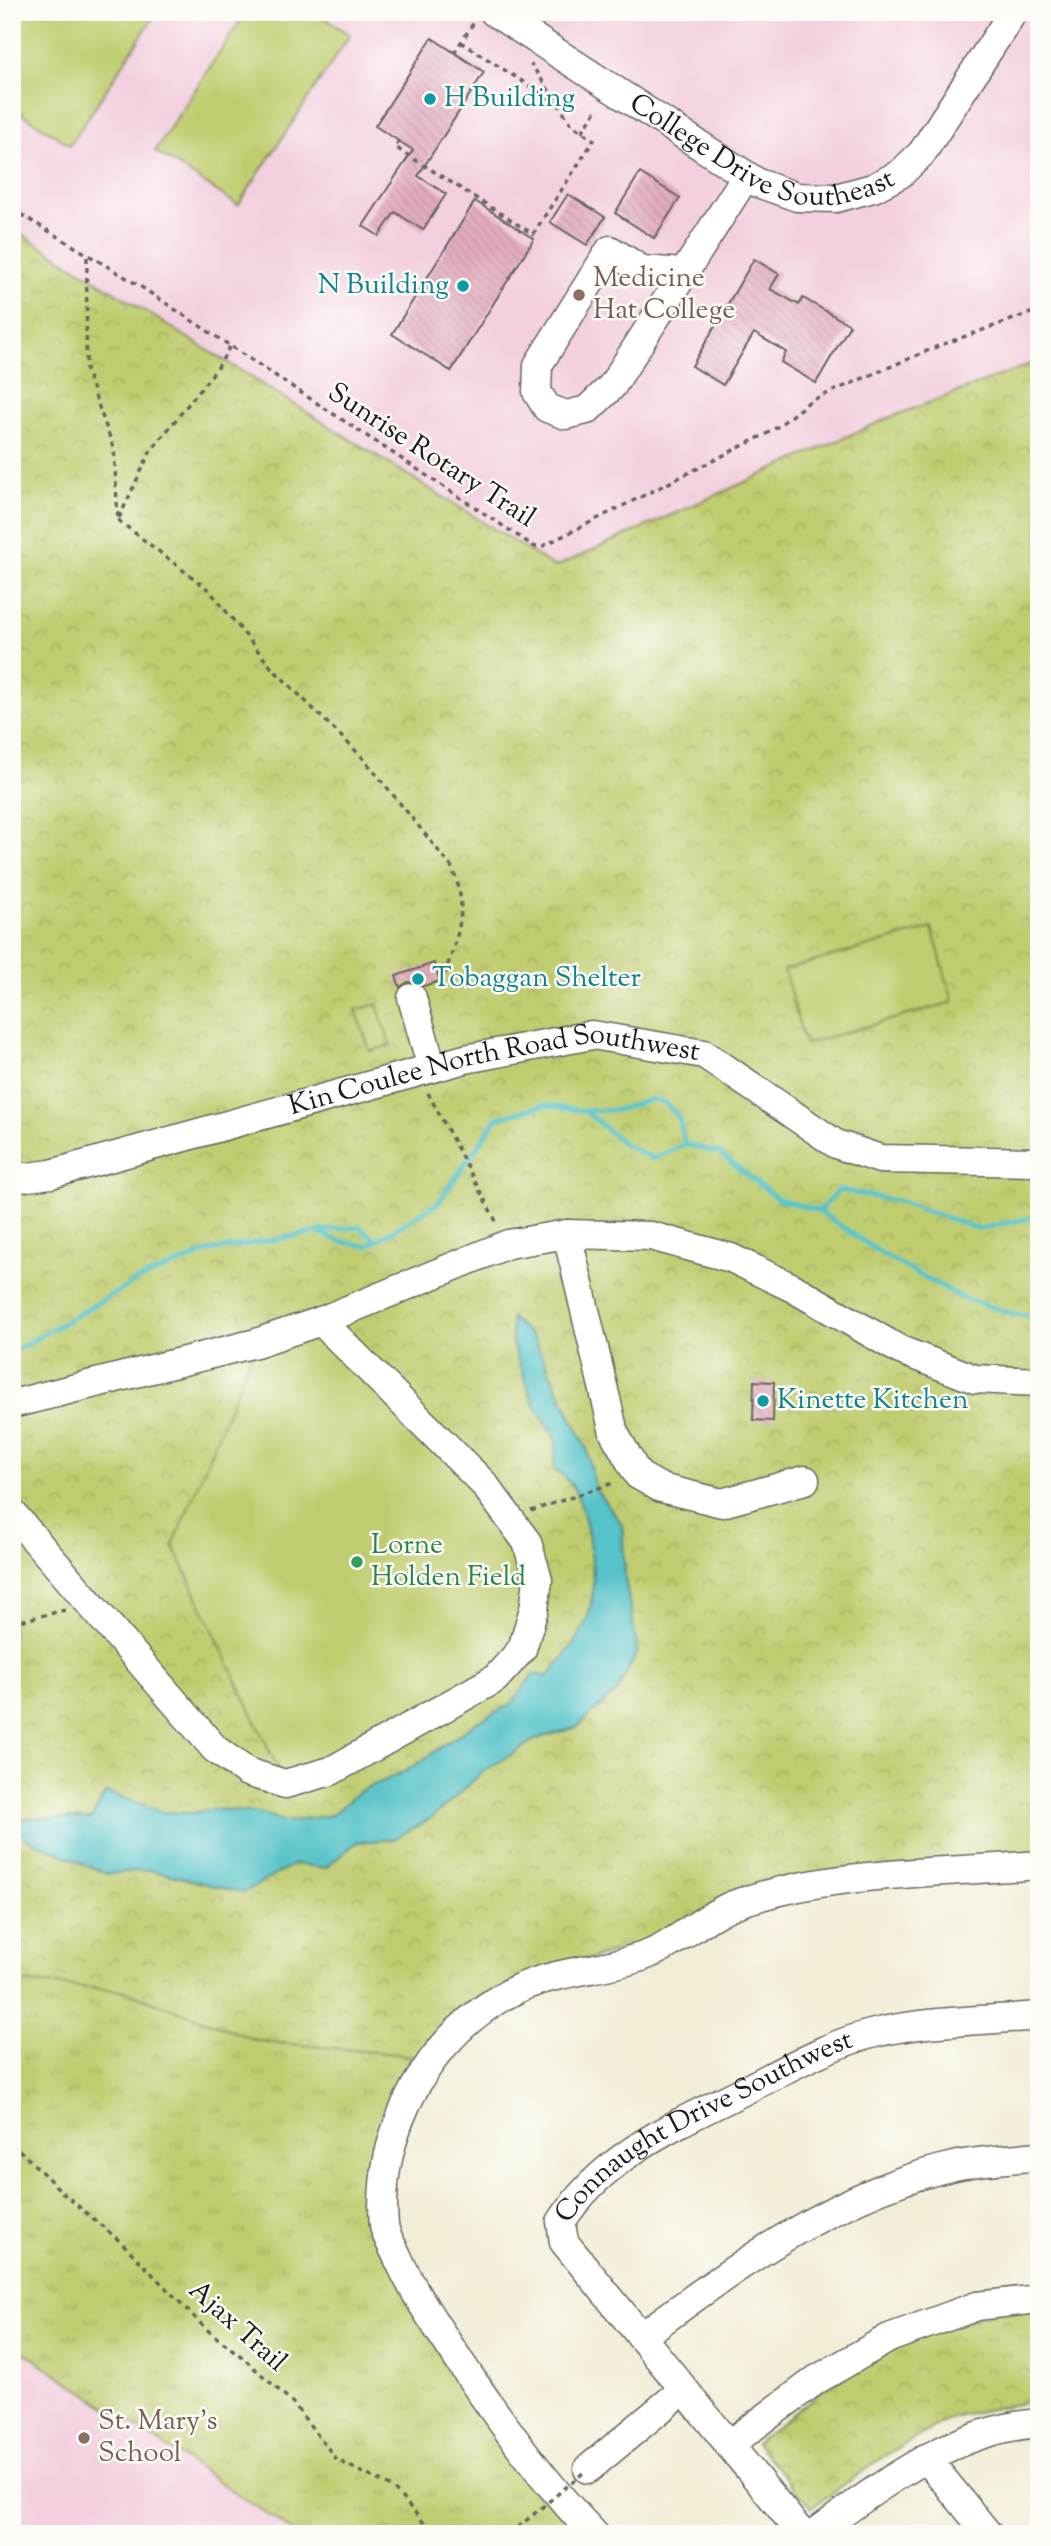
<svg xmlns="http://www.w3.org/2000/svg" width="1051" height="2546" viewBox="0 0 1051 2546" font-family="'Sorts Mill Goudy',serif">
<defs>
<pattern id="grass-tufts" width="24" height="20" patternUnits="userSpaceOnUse" patternTransform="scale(1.75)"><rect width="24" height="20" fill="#bfcd6f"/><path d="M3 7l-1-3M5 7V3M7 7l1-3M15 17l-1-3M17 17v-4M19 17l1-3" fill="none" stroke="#a4af60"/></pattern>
<pattern id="park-crowns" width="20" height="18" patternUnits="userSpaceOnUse" patternTransform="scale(1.75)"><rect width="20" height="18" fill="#bfcd6f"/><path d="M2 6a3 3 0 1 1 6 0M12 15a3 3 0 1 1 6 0" fill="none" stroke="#a4af60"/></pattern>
<pattern id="building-back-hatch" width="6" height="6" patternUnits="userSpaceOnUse" patternTransform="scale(1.75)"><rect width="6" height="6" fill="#e3acc0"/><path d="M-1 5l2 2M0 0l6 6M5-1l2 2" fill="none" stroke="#c293a4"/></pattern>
</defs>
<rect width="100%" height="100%" fill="#fdfcf7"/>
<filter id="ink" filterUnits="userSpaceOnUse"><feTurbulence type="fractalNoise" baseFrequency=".0143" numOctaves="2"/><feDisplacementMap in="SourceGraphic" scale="14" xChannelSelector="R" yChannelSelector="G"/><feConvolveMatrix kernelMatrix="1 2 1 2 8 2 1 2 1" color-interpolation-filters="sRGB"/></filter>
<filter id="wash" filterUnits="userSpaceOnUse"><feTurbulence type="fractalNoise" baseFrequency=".00686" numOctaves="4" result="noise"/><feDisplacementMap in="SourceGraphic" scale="28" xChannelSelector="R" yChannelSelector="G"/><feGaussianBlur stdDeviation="1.57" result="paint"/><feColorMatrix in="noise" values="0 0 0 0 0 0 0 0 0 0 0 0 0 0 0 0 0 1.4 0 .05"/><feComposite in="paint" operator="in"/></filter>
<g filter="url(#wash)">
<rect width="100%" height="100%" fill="#f2edd7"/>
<path fill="#f3cfdf" d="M12,12h1027v349l-153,58 -331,148 -543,-339z
M12,2344l286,188 -1,2h-285z"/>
<path fill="url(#grass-tufts)" stroke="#6e7446" stroke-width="2" d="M12,1981l113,10 134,50 168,16 -50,169 214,308h-294l-285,-190z"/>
<path fill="url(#park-crowns)" stroke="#6e7446" stroke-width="2" d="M12,228l543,339 331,-148 153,-58v1493l-236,22 -133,58 -127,40 -116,83 -168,-16 -134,-50 -113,-10z
M1039,2310v90l-85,16 -71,41 -72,51 -55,-65 68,-54 77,-47 94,-31z"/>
<path fill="#bfcd6f" stroke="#6e7446" stroke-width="2" d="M12,12h145l-87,133 -58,-38z
M246,12h70l34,23 -112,170 -83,-54z
M932,928l21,74 -148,42 -21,-74z
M377,1004l13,41 -20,6 -14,-41z
M321,1321l206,221 -5,107 -237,135 -112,-239 83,-202z"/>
<path fill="#55c3c9" stroke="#387072" stroke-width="2" d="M511,1318l22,19 54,112 9,41 26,34 3,54 13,74 -22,40 -39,35 -41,12 -53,33 -50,45 -39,22 -37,3 -32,26 -31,-4 -51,29 -93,-23 -43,4 -82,-36 -10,-14 13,-6 63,1 15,-27 57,20 28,1 22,-4 48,4 24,9 47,-7 28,-24 48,-21 69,-48 33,-17 24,-31 14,2c15,-19 34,-39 41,-63 10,-30 -1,-99 -16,-126 -4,-7 -13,-13 -19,-18l3,-29 -23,-36 -22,-61z"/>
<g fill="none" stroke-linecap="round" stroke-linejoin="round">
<path stroke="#55c3c9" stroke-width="5" d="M585,1111l32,-1 35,-11 15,5 12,14 6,26
M819,1211l20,-21 62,12 78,27 60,-13
M319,1231l41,-4 16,14
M12,1352l126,-72 72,-29 108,-19 21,9 29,5 70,-43 59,-85 47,-13 41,6 40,34 29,14 31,-15 34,9 59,46 41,12 66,45 78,42 54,17h22"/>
</g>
<g id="blocks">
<path fill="url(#building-back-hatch)" d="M432,38l52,34 -66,104 28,18 -23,36 -28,-18 -16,24 -16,-10 50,-76 -38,-24z
M640,173l40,25 -26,40 -39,-25z
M568,194l37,23 -18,28 -37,-23z
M475,201l59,38 -83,132 -59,-37z
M754,259l25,15 -9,15 29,16 4,-7 47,27 -34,58 -35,-21 5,-10 -32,-19 -31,52 -31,-19z
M434,963l6,18 -16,5 -16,-4 -8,5 -4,-11z
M754,1381l20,1 -1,39 -20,-1z"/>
</g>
</g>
<g filter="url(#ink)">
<use href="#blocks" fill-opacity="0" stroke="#67655d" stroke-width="2"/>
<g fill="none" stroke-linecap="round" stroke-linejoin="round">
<g stroke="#67655d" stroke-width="31">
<g id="minor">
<path id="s1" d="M494,12l264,171 39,14 39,1 37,-10 27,-14 22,-21 91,-141"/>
<path d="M684,273l-42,-3 -32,-20 -72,115 -1,27 10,16 19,7 21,-5 25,-24 134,-210"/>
<path d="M412,998l20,70"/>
<path id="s2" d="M12,1179l39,-5 414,-115 127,-24 112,19 132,90 44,15 159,3"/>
<path d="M567,1234l47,199 24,42 23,13 61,15 83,-23"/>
<path d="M12,1404l244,-61 65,-22 187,-77 59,-10 84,2 80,22 62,30 107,62 75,29 64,3"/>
<path d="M12,1513l203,236 32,23 38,12 46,-13 164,-92 27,-30 12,-40 4,-29 -11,-38 -43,-58 -163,-163"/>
<path d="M641,2337c93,-70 201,-148 318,-172 26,-5 53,-6 80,-9"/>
<path d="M729,2445l87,-65 73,-42 88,-32 62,-7"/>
<path d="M926,2458l62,76"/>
<path d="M588,2469l95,-79"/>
<path d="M594,2534c-50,-52 -94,-112 -134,-172 -22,-34 -45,-66 -62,-104 -4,-10 -13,-22 -14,-33 -9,-94 47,-194 131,-235 41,-20 87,-19 129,-34 32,-11 58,-39 89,-51 92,-34 208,-32 306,-40"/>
<path id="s3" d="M802,2534l-238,-292 -3,-20c43,-69 123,-101 192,-136 39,-20 79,-43 122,-53 52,-13 110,-12 164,-17"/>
<path d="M814,2534c69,-50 137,-104 225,-111"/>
</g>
</g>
<path stroke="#67655d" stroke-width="3.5" stroke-dasharray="5 5" stroke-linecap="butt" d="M461,42l95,61
M454,53l20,-31
M582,132l16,-25
M399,141l-4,6 138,87 61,-94 -22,-15 -41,-61
M12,209l123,74 400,264 8,-1 229,-115 38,-30 131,-56 98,-35
M87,257l-1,114 28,78 4,71
M119,518l31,-66 68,-85 12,-21
M118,520l91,70 62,77 92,91 88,108c21,45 4,75 -10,119
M428,1093l70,132
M531,1511l85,-29
M12,1623l53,-13
M12,2143l53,52 57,48 84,86 35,27 51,46 45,58 55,27 42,47"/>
<use href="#minor" stroke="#fff" stroke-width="28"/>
<path stroke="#67655d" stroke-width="3.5" stroke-dasharray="5 5" stroke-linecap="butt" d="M510,2534l73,-61"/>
</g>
</g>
<g fill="#0f9aa8" stroke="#fdfcf7" stroke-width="2.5">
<circle cx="430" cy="99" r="7"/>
<circle cx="463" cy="286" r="7"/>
<circle cx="418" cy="979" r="7"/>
<circle cx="763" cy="1401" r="7"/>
</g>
<g fill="#8d6e63" stroke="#fdfcf7" stroke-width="2.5">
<circle cx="579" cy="295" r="7"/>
<circle cx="84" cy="2438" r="7"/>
</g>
<circle fill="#2e9e5b" stroke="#fdfcf7" stroke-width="2.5" cx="357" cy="1562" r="7"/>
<g text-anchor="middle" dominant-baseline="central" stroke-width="5" stroke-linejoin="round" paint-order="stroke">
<g font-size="28" fill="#0d838f" stroke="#fdfcf7" text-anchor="start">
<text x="444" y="99">H Building</text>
<text x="449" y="286" text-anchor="end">N Building</text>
<text x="432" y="979">Tobaggan Shelter</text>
<text x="777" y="1401">Kinette Kitchen</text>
</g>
<g font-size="28" fill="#1c1c1c" stroke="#fdfcf7">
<text stroke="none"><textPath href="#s1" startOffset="310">College Drive Southeast</textPath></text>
<text transform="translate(431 456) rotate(33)">Sunrise Rotary Trail</text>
<text stroke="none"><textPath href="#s2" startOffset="497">Kin Coulee North Road Southwest</textPath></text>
<text stroke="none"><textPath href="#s3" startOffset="572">Connaught Drive Southwest</textPath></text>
<text transform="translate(237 2327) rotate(42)">Ajax Trail</text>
</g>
<g font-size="28" fill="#785e54" stroke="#fdfcf7" text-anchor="start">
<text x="593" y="279">Medicine<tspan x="593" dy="32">Hat College</tspan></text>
<text x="98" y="2422">St. Mary's<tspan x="98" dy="32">School</tspan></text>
</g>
<g font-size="28" fill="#27864d" stroke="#fdfcf7" text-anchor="start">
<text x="371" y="1546">Lorne<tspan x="371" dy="32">Holden Field</tspan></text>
</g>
</g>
<rect width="1051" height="2546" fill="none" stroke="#fdfcf7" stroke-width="42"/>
</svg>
